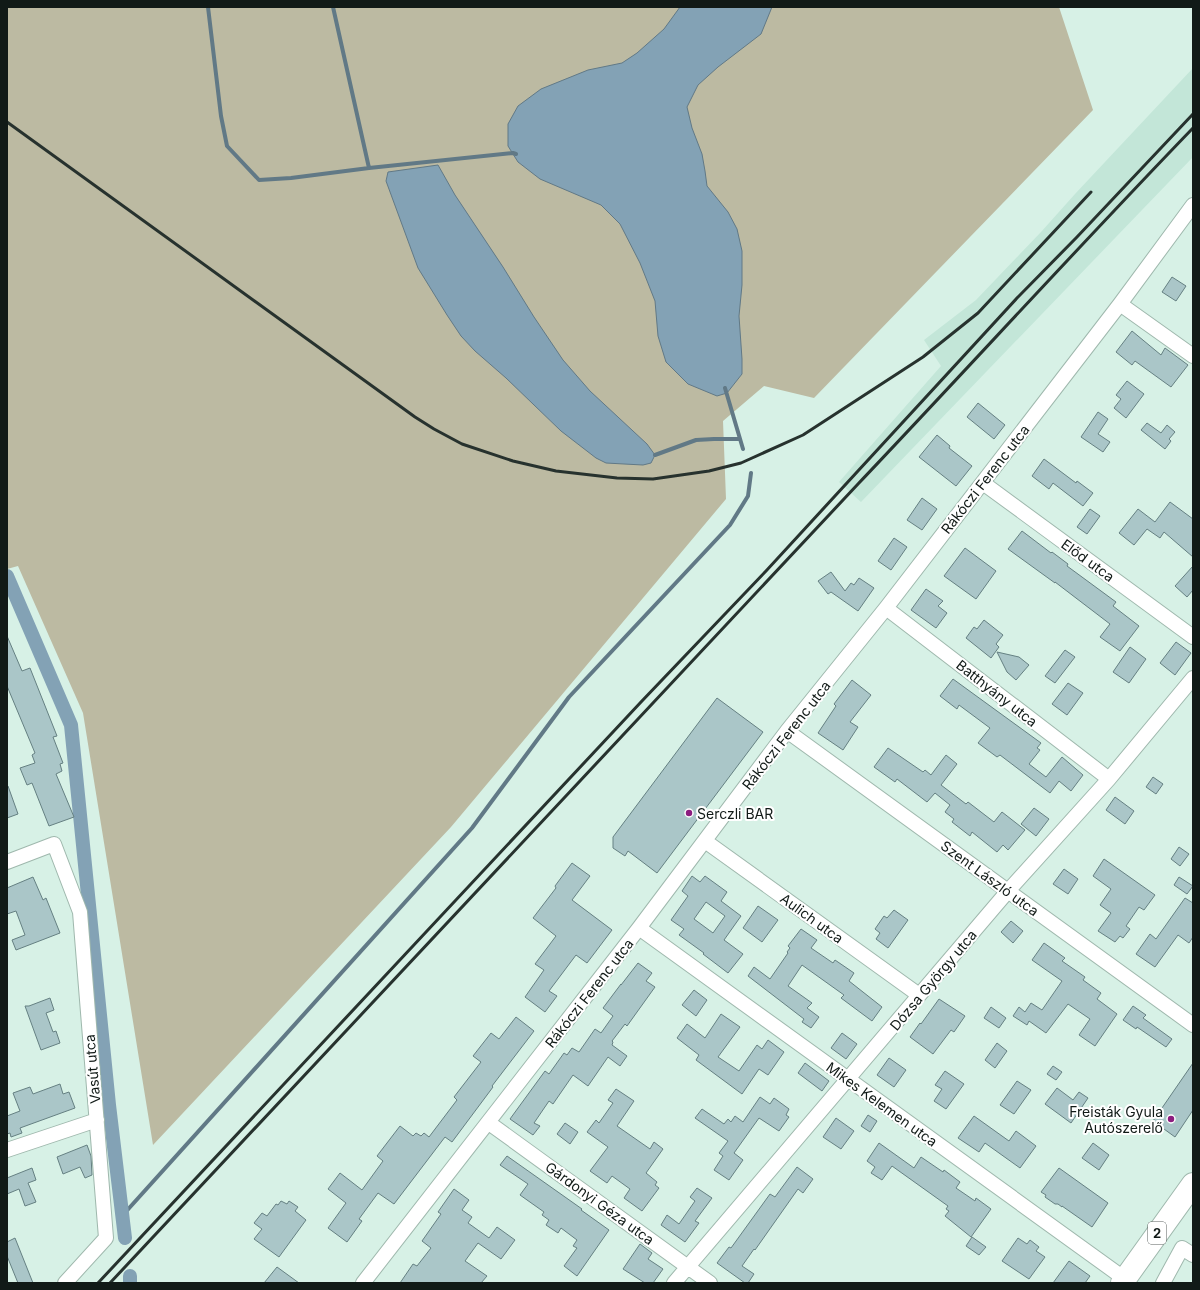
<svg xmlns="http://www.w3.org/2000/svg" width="1200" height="1290" viewBox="0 0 1200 1290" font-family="Inter,sans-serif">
<rect width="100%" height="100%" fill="#d7f1e6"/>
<path fill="#c3e6d8" d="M1193,68v89l-332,345 -22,-20 102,-116 -17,-26 52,-40 65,-68 34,-38z"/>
<path fill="#bcbaa2" d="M7,7h1052l34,103 -279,288 -50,-12 -41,35 3,78 -275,328 -298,318 -70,-432 -65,-147 -11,3z"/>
<path fill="#83a2b5" stroke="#617986" d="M680,7h92l-11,27 -43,33 -20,18 -11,22 5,21 10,26 3,17 2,15 21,26 9,17 5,22v34l-3,31 3,43v15l-15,19 -10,3 -29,-12 -22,-22 -8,-26 -3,-35 -15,-38 -20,-39 -19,-19 -61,-26 -22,-17 -10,-16v-22l10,-18 23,-17 47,-19 34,-7 15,-10 27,-24z
M438,165l17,30 48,72 31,50 29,43 27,31 57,53 8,11 -4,8 -8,2 -19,-1 -18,-1 -10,-5 -35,-27 -55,-53 -31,-27 -14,-15 -14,-21 -29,-47 -32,-87 2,-9z"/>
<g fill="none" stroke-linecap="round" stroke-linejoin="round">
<path stroke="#617986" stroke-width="4" d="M208,7l13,109 6,30 32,34 32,-2 78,-10 144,-15 3,1
M333,7l36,161
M725,388l18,61
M655,455l41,-15 18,-1h26
M122,1216l350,-388 97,-131 161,-172 18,-29 3,-23"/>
<path stroke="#83a2b5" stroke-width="14" d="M7,576l64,149 38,380 16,133
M130,1276v7"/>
</g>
<path fill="#aac6c8" stroke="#658082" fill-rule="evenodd" d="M1172,277l14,9 -10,15 -14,-9z
M1132,331l29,24 4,-7 23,17 -17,22 -36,-26 -3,4 -16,-13z
M1127,381l17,13 -18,24 -12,-10 7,-9 -5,-4z
M978,403l27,22 -11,14 -27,-22z
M1098,412l10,7 -10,15 12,8 -7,10 -22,-15z
M1147,423l14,10 6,-8 8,7 -6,7 2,2 -6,8 -24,-19z
M937,435l13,11 -1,2 23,18 -16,20 -37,-29z
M1044,459l32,24 1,-2 16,12 -10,13 -30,-23 -4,6 -17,-13z
M922,498l15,11 -15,21 -15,-10z
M1170,502l23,17v38l-29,-25 -4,6 -13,-9 -13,16 -15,-12 19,-24 17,13z
M1090,509l10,7 -13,18 -10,-7z
M1022,531l29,22 1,-1 16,12 -1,2 49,36 -3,4 26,20 -19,25 -20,-14 10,-13 -55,-42v1l-47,-34z
M894,538l13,9 -16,23 -13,-9z
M965,548l31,23 -20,28 -32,-23z
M1193,566v24l-6,7 -12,-11z
M831,572l14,19 6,-8 3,2 5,-7 15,10 -16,23 -27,-19 -3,2 -10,-13z
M926,589l17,12 -5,5 9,7 -11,15 -25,-18z
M984,620l19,15 -7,9 3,3 -8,11 -25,-20 8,-11 3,2z
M7,636l15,35 8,-3 27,68 -4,1 10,26 -3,1 2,7 -6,3 18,43 -25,9 -17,-43 -5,2 -7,-17 15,-5 -3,-8 3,-2 -28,-67z
M1176,642l15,11 -16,22 -15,-12z
M1130,647l16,12 -17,24 -16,-11z
M1065,650l10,7 -20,26 -10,-7z
M997,652l22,5 10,8 -13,15 -9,-8z
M953,679l88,64 -4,5 3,2 -11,14 17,13 16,-20 21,18 -12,16 -12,-10 -9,12 -50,-38 -3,2 -19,-14 12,-15 -31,-23 -2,4 -17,-13z
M852,680l19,15 -21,27 8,5 -15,23 -25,-17 18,-27 -2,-2z
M1068,683l15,10 -16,22 -15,-11z
M717,698l46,34 -106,141 -29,-22 -3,5 -12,-8v-11z
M888,748l35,24 2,-2 6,5 15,-20 11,9 -16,21 25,19 2,-2 26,20 8,-10 23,18 -17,20 -5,-5 -6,7 -25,-20 -2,4 -18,-14 2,-3 -9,-7 5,-7 -15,-12 -8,9 -30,-23 -2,3 -21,-15z
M1153,777l10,7 -7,10 -10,-7z
M8,786l10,28 -11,4v-31z
M1115,797l19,14 -9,13 -19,-14z
M1034,808l15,11 -13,17 -15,-12z
M1179,847l10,7 -9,12 -9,-7z
M1104,859l51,36 -11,15 -5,-3 -13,19 4,3 -7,9 -3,-2 -5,6 -17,-11 13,-18 -11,-8 11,-16 -18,-13z
M572,863l18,13 -18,24 40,30 -25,33 -11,-8 -27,36 8,5 -12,16 -20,-15 19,-27 -9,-6 21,-28 -23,-18 23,-30 -1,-2z
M1064,869l14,10 -10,15 -15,-10z
M692,876l8,6 5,-6 22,16 -6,9 20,15 -17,24 19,14 -15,19 -25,-19 1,-1 -25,-18 5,-6 -13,-9 17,-24 -6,-5zM706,902l19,14 -12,17 -19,-14z
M33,877l10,23 3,-2 14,35 -44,17 -4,-10 13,-5 -9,-24 -9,3v-26z
M1179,877l14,9 -6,8 -13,-9z
M1185,898l8,5v34l-4,6 -11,-8 -23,32 -19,-13 14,-20 6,5z
M758,906l20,14 -16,22 -19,-14z
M894,910l14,10 -20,28 -12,-9 4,-6 -5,-4 9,-13 3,2z
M1011,921l12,10 -10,12 -12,-11z
M801,929l16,11 -6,8 22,15 2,-3 19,13 -5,8 33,26 -10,14 -31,-23 3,-3 -42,-30 -14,21 24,17 -5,5 12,9 -8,11 -9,-6 2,-3 -56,-43 6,-9 16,12 18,-26 -1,-1 3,-4 -2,-2z
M1044,943l21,15 -3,3 23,16 -2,3 18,13 -4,6 20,15 -22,32 -16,-11 11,-16 -22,-15 -22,29 -17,-12 -2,4 -14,-9 6,-9 6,5 6,-9 11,7 20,-29 -30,-21z
M638,963l14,10 -6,8 9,6 -28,39 -2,-2 -13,17 1,1 -1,3 15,11 -7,10 -12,-9 -20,29 -15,-11 -20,29 -4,-3 -15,22 6,3 -7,9 -23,-16 35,-48 4,3 15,-21 3,2 5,-7 7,4 16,-23 6,4 12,-17 -10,-8 18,-24v1z
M694,990l13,10 -11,16 -14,-11z
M50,998l4,12 -8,3 7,19 3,-1 4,12 -19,7 -16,-44h4z
M939,999l26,17 -11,16 -3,-2 -18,24 -23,-17 10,-14 1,1z
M1133,1006l13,9 -3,3 29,21 -6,8 -29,-20 -1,2 -13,-9z
M991,1007l15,11 -7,10 -15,-10z
M721,1014l19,13 -22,30 21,14 18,-26 5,4 6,-9 16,12 -16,23 -9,-6 -17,25 -46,-34 3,-5 -22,-17 10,-14 18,14z
M516,1017l18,14 -42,55 1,1 -41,55 -7,-5 -51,67 -16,-11 -19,26 3,2 -15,21 -19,-14 18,-25 -18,-14 12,-16 22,17 21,-29 -6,-5 23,-30 13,10 3,-3 5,3 3,-3 5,4 28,-37 -3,-3 27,-35 -8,-6 18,-23 8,6z
M842,1033l15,11 -11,15 -15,-11z
M997,1043l10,8 -12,17 -10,-8z
M889,1058l17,12 -12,17 -17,-12z
M805,1063l24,18 -7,10 -24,-18z
M1193,1063v47l-18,27 -22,-16z
M1053,1066l9,6 -6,8 -9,-6z
M945,1071l19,13 -18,25 -12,-8 8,-12 -7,-4z
M1017,1081l14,9 -17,24 -14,-9z
M60,1084l3,10 6,-2 6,16 -55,20 2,5 -11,4 -1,-4 -3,1v-18l13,-5 -7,-18 17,-6 3,7z
M1057,1088l16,12 6,-8 9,6 -17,25 -26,-19z
M616,1089l18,12 -17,25 33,23 4,-7 9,7 -17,24 11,9 -2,3 4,3 -17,23 -18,-13 6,-9 -18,-13 -5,7 -17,-12 18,-24 -21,-15 9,-12 3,3 14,-20 -5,-3z
M760,1097l10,7 4,-6 15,11 -3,6 3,2 -10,14 -20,-13 -25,35 9,7 -14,20 -15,-10 9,-14 -4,-3 9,-12 -33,-23 7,-9 22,15 4,-5 3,3 4,-6 8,6z
M868,1115l9,6 -7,11 -9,-6z
M974,1116l35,25 7,-10 20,15 -16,22 -35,-25 -6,9 -21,-14z
M836,1118l18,13 -13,18 -18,-12z
M565,1123l13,9 -8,12 -13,-10z
M879,1143l35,25 7,-11 22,15 1,-2 16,12 -4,6 19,13 1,-3 15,11 -20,28 -26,-21 4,-5 -3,-2 2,-3 -56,-40 -10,14 -11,-7 4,-6 -8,-6z
M1093,1143l16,12 -10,15 -17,-12z
M87,1145l4,11 1,19 -7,3 -5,-11 -17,7 -6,-17z
M507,1156l75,53 -1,1 28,20 -32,46 -13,-10 13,-18 -4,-2 4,-6 -16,-12 -3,5 -12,-8 3,-5 -7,-5 2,-3 -24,-17 8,-11 -28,-19z
M797,1167l16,12 -10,14 -5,-4 -43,61 -1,-1 -12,17 12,8 -6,9h-3l-28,-20 12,-16 2,1 39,-54 5,3z
M32,1168l4,12 -8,3 8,19 -11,4 -6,-17 -12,5v-16z
M1059,1168l49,35 -16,24 -30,-21v1l-4,-3h-3l-10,-7 1,-2 -5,-3z
M697,1188l15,10 -17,23 4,2 -14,19 -24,-17 6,-10 12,9 16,-23 -5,-4z
M454,1189l15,11 -7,10 10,7 -4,6 21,15 8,-11 18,13 -14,19 -23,-16 -13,18 22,15 -6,7h-81l13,-19 4,2 14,-18 -9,-7 19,-27 -3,-2z
M281,1201l6,3 2,-3 9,6 -3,4 11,9 -27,37 -25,-18 8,-10 -8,-6 8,-10 5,3 9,-12 2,1z
M972,1237l14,10 -7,8 -13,-9z
M15,1238l18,45h-15l-11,-27v-14z
M1018,1238l9,6 3,-4 9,7 -3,4 9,6 -16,22 -27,-18z
M640,1244l12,9 -4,6 15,10 -10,14h-8l-22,-14z
M1069,1261l21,15 -5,7h-32z
M277,1267l22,16h-35z"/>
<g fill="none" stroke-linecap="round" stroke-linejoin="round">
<g stroke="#9fb8ad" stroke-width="16">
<path id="street" d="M1120,304l73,52
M983,483l210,154
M886,608l223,171
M787,731l406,294
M705,841l214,154
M7,862l47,-18 26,68 26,326 -41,45
M639,928l486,351
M489,1123l221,160
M7,1150l90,-30
M363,1283l276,-355 148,-197 99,-123 234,-304 73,-99
M674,1283l334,-392 101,-112 84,-101
M1163,1283l19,-35 11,7"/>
</g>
<g stroke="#9fb8ad" stroke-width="24">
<path id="primary" d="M1122,1283l71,-99"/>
</g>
<use href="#street" stroke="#fff" stroke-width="14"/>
<use href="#primary" stroke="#fff" stroke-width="22"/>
<path stroke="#27322e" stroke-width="3" d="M7,122l408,295 19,12 28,15 51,17 43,10 61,7 36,1 56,-8 32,-8 62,-28 120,-78 55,-44 113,-121
M98,1283l543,-581 125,-131 251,-273 60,-61 116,-123
M110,1283l748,-799c112,-118 222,-239 335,-356"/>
</g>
<g fill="#8c1c7f" stroke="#fff" stroke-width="1.5">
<circle cx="689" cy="813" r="4"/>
<circle cx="1171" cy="1119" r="4"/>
</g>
<g text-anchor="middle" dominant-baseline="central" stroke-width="4" stroke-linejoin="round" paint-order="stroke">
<rect fill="#fff" stroke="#585f5d" stroke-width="1" x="1148" y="1222" width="18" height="22" rx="3"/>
<g font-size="13" font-weight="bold" fill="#111a17">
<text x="1157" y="1233">2</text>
</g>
<g font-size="14" fill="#111a17" stroke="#fff">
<text transform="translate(985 479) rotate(-52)">Rákóczi Ferenc utca</text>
<text transform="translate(1088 560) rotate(36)">Előd utca</text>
<text transform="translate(997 693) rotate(38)">Batthyány utca</text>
<text transform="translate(786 735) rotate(-52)">Rákóczi Ferenc utca</text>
<text transform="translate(990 878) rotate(36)">Szent László utca</text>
<text transform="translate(812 918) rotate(36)">Aulich utca</text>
<text transform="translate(933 980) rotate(-50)">Dózsa György utca</text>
<text transform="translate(589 993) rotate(-52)">Rákóczi Ferenc utca</text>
<text transform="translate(92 1069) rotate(-95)">Vasút utca</text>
<text transform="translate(882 1104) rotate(36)">Mikes Kelemen utca</text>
<text transform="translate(600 1203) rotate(36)">Gárdonyi Géza utca</text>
</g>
<g font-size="14" fill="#111a17" stroke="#fff" text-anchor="start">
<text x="697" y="813">Serczli BAR</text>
<text x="1163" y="1111" text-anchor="end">Freisták Gyula<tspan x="1163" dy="16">Autószerelő</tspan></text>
</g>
</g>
<rect width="1200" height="1290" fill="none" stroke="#111a17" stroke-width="16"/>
</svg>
